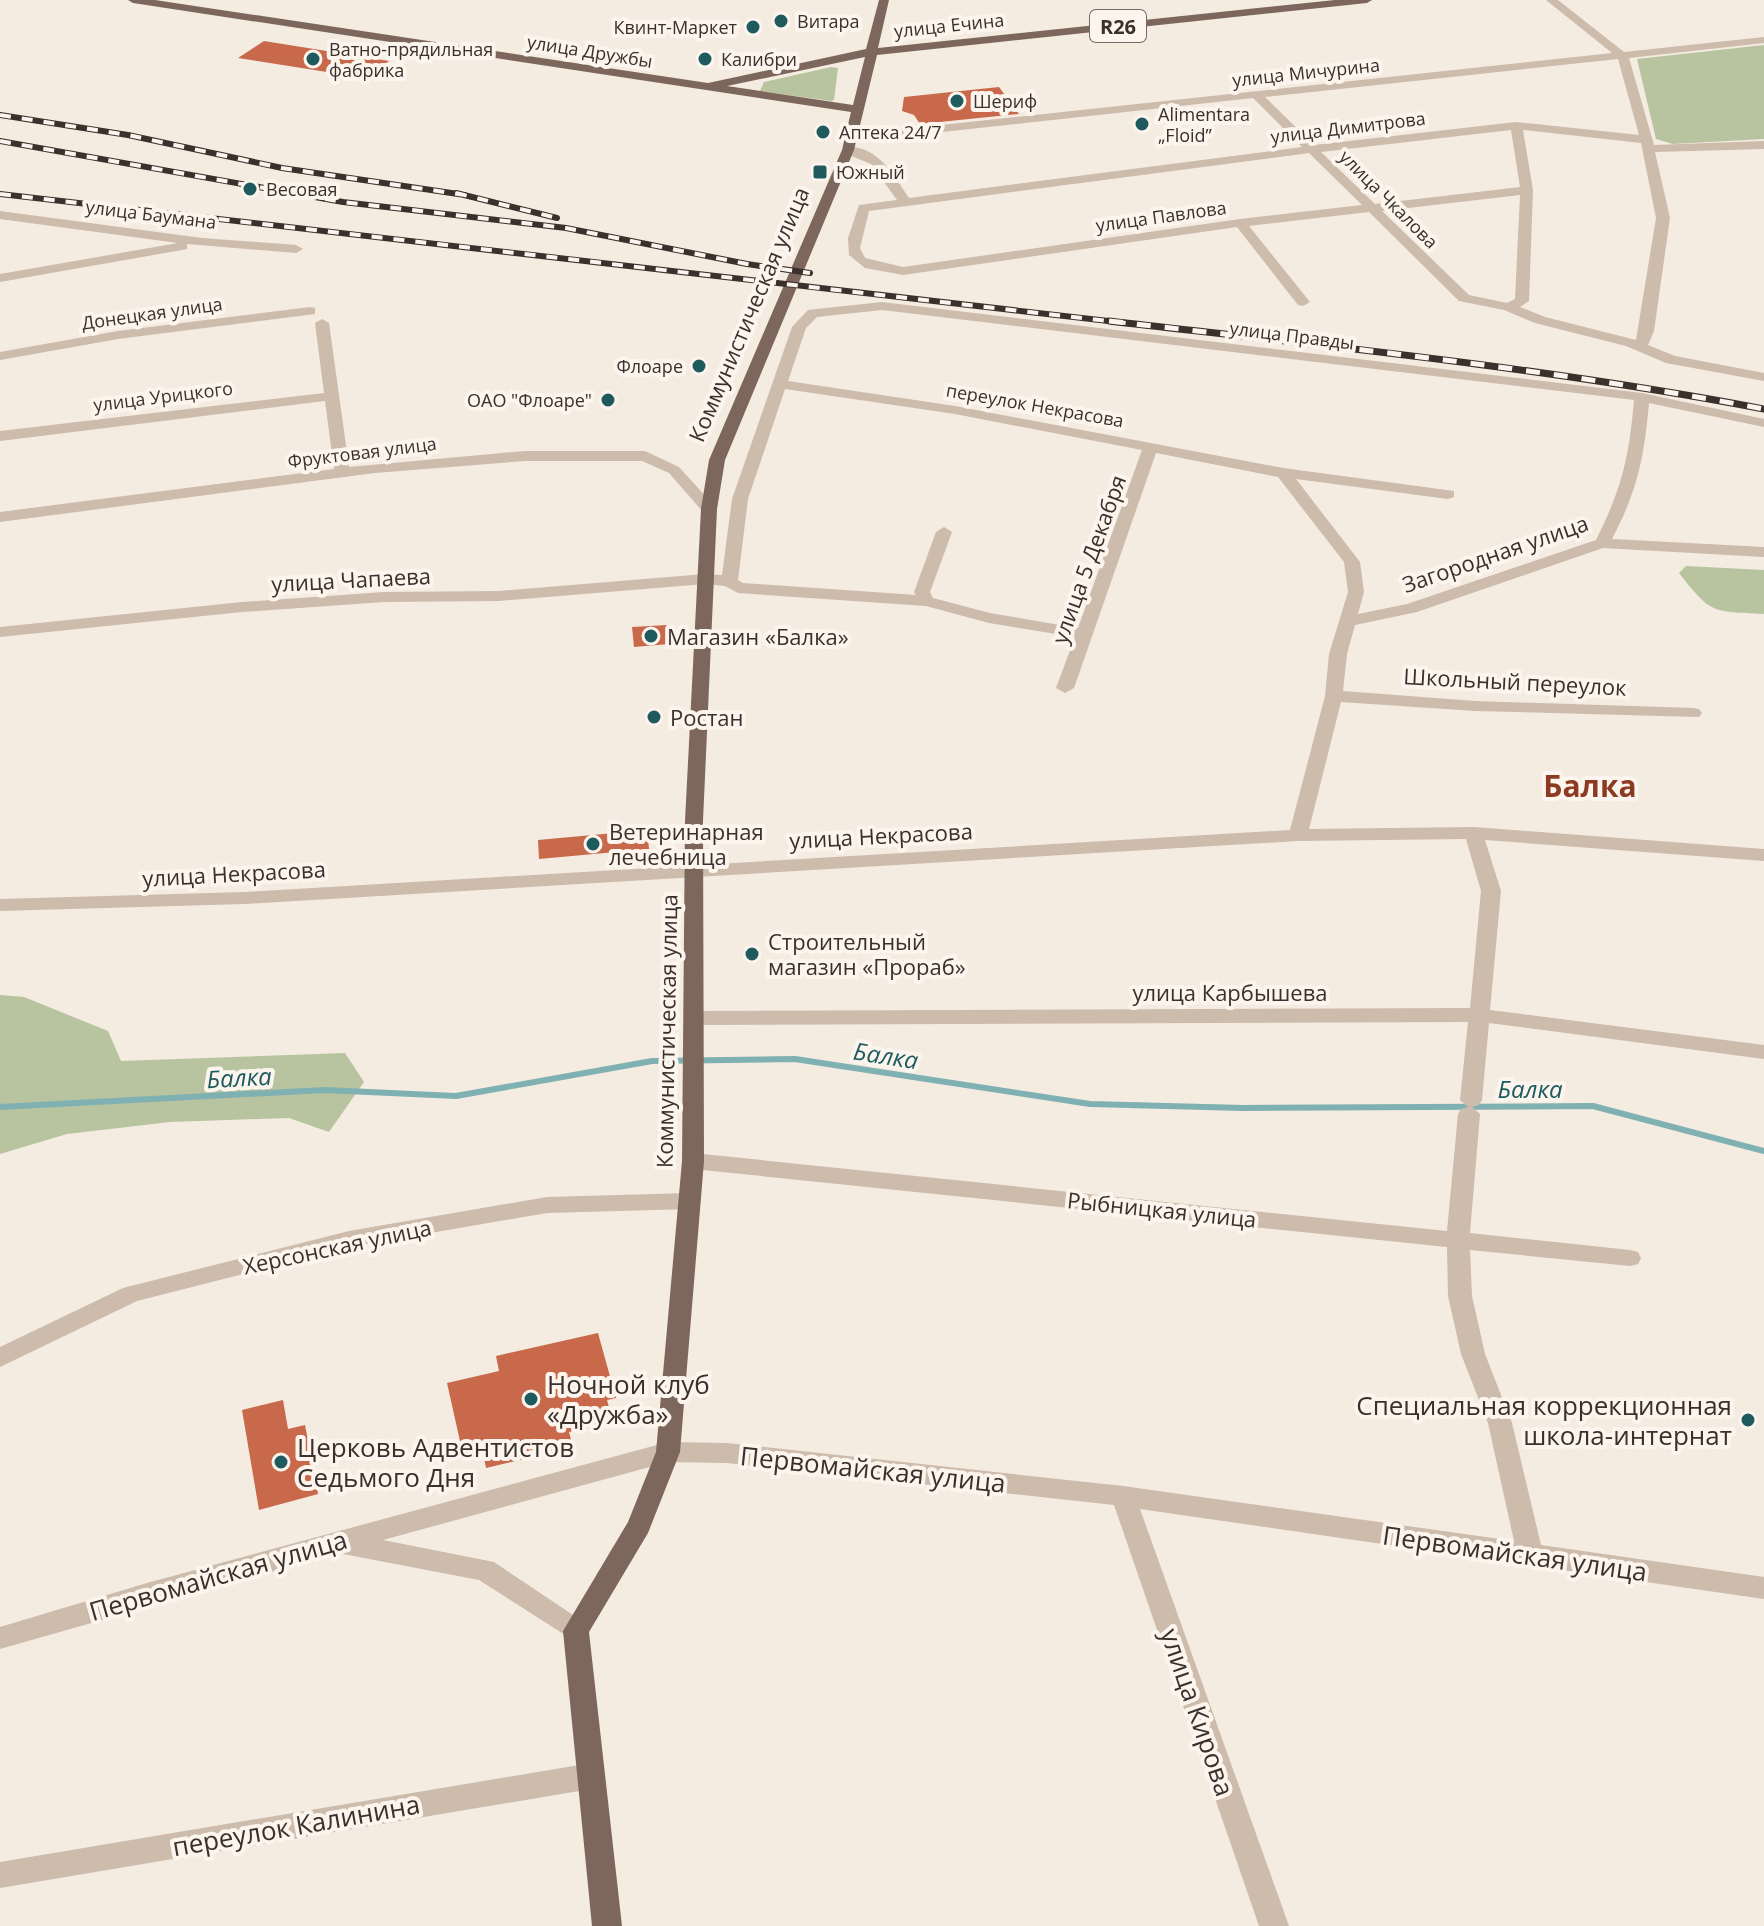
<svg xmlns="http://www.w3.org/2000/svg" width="1764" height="1926" viewBox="0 0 1764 1926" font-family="'Open Sans',sans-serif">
<rect width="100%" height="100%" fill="#f4ebe1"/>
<path fill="#b8c4a0" d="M1764,45v94l-91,5 -17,-5 -19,-80z
M831,67l7,1 -4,32 -3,1 -71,-10 4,-9z
M1686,566l78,4v44c-52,-3 -52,1 -85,-41z
M0,995l24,2 84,34 13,30 224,-8 19,29 -35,50 -40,-14 -119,4 -103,12 -67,20z"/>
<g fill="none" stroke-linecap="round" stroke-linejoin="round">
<path stroke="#7fb0b2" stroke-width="6" d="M0,1107l325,-17 131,6 196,-35 143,-2 295,45 153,4 350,-2 171,45"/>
</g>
<path fill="#c8694b" d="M264,41l125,20 -24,17 -127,-20z
M999,87l20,27 -99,10 -6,-9 -12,-4 2,-14z
M667,625l2,19 -35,3 -2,-20z
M647,830l2,19 -110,10 -1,-19z
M598,1333l18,65 -9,2 6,22 -44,10 4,15 -87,21 -2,-10 -10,3 -3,-13 -9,2 -15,-67 52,-12 -3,-15z
M283,1400l5,29 17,-4 13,69 -59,16 -17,-100z"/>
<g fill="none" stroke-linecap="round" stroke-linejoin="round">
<path fill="#cdbbac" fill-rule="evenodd" d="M1546,0h12l66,52 140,-15v6l-135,15 25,87 110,-4v8l-109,3 15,66 -16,113 -6,14 27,11 89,17v8l-98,-18 -40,-17 -91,-23 -31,-13 -45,-9 -90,-89 -120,14 61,76 -7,4 -5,-1 -61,-78 -334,48 -38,-7 -16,-13 -1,-17 11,-33 38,-5 -26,-36 -27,-11v-6c33,-3 49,27 65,51l393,-51 -49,-49 -402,44 -6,-4 2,-3 765,-82zM1618,59l21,76 -123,-13 -202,23 -49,-48zM1511,130l9,57 -145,17 -54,-52zM1523,130l118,13 15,75 -20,122 -91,-23 -25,-10 9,-6 4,-111zM1309,153l53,52 -122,14 -337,48 -38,-9 -5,-10 9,-37zM1520,195l-5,104 -8,4 -38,-8 -87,-84z
M0,211l202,27 94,7 7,4 -7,4 -109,-9v5l-5,1 -182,32v-8l178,-31 -178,-24z
M882,302l760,91 122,26v8l-115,-24c-5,55 -11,86 -37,136l152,8v10l-161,-9 -186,64 -62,13 -8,29 -4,37 132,10 218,7 6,1 3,4 -3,4 -224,-6 -134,-9 -32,127 165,-2 290,22v12l-279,-21 16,51 -11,119 274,35v14l-275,-36 -7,77 -3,5 -7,2 8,7 -10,119 160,17 8,2 3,6 -3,6 -8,2 -160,-16 2,46 13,58 27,69 29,122 223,32v22l-624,-90 149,417h-30l-145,-421 -387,-42 -59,-1 -285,78 111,22 91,61 4,8 -4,8 -9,3 -97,-62 -141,-27 -338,96v-22l147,-44 521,-141 59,1 396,43 391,55 -26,-118 -27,-69 -13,-58 -1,-49 -754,-78 -8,-2 -3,-6 3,-6 8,-2 754,78 11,-117 3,-5 7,-2 -8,-7 8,-78 -774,3 -10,-7 10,-7 776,-3 11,-117 -15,-52 -168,2 -1053,63 -245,7v-12l245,-7 1045,-62 35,-134 4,-42 19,-62 -4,-30 -66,-85 -122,-24 -82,235 -9,5 -9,-5 19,-51 -86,-14 -63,-17 -188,-13 -13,-7 -20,-2 -206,17 -115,1 -142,10 -242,25v-10l242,-25 142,-10 115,-1 206,-17 17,1 10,-76 60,-172 16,-17zM882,310l752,90c-5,58 -12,88 -38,140l-189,64 -49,10 6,-22 -4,-30 -64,-83 152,20 6,-2v-6l-171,-23 -328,-62 -167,-25 18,-53 11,-11zM785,389l170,25 187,36 -64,178 -88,-15 -57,-15 -3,-6 22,-60 -8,-5 -8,5 -22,60 2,3 -173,-12 -5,-3 10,-81z
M310,307l5,1v6l-197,25 -118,21v-8l118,-21z
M322,319l7,4 20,144 176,-16h120l34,16 38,42 -8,5 -6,-2 -34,-39 -27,-12h-117l-150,12 -375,49v-10l334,-43 -9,-68 -325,40v-10l324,-38 -9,-70z
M690,1193l8,2 3,6 -3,6 -8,2 -143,4 -198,34 -212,54 -137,66v-20l123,-59 226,-57 198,-34z
M591,1763l10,4 4,9 -4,9 -10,4 -591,99v-26z"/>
<path fill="#7d675c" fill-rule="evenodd" d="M128,0h27l553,83 158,-34 13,-49h10l-11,48 457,-48h37l-5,3 -490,52 -23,95 -129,310 -8,49 -14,312 1,340 -24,291 -32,81 -59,99 33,294h-30l-29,-295 65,-109 28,-70 26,-291 3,-340 16,-312 8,-49 133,-310 9,-38 -718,-109zM865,57l-12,48 -126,-19z"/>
<g stroke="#3b302b" stroke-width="6">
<path id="rail-far1" d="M0,115l128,20 154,33 183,27
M0,141l343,61 223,26 181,36 63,9
M456,193l101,25
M0,194l1126,129"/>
</g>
<g stroke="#3b302b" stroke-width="7">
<path id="rail" d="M1109,321c219,25 438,47 655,88"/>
</g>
<use href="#rail-far1" stroke="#fbf5ee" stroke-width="4" stroke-dasharray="11" stroke-linecap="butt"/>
<use href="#rail" stroke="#fbf5ee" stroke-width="5" stroke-dasharray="14" stroke-linecap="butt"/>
</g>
<g fill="#1f5a5e" stroke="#fbf5ee" stroke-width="3">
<circle cx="781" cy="21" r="8"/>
<circle cx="753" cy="27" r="8"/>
<circle cx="313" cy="59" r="8"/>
<circle cx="705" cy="59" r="8"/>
<circle cx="957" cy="101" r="8"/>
<circle cx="1142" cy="124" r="8"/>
<circle cx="823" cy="132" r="8"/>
<rect x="812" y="164" width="16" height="16" rx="4"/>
<circle cx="250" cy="189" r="8"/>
<circle cx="699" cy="366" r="8"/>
<circle cx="608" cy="400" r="8"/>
<circle cx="651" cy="636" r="8"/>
<circle cx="654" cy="717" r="8"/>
<circle cx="593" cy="844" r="8"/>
<circle cx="752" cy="954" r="8"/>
<circle cx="531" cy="1399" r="8"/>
<circle cx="1748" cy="1420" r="8"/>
<circle cx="281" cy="1462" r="8"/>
</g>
<g text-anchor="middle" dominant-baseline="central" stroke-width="8" stroke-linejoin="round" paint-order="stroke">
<g font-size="18" fill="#3b302b" stroke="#fbf5ee" text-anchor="start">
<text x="797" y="21">Витара</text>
<text x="737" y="27" text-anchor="end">Квинт-Маркет</text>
<text x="329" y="49">Ватно-прядильная<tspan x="329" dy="21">фабрика</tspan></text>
<text x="721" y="59">Калибри</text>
<text x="973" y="101">Шериф</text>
<text x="1158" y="114">Alimentara<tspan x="1158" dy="21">„Floid”</tspan></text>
<text x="839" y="132">Аптека 24/7</text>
<text x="836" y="172">Южный</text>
<text x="266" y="189">Весовая</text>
<text x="683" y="366" text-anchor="end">Флоаре</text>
<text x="592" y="400" text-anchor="end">ОАО "Флоаре"</text>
</g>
<g font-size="18" fill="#3b302b" stroke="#fbf5ee">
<text transform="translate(949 25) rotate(-6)">улица Ечина</text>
<text transform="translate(590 51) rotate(9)">улица Дружбы</text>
<text transform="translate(1306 72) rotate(-6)">улица Мичурина</text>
<text transform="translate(1348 127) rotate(-7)">улица Димитрова</text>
<text transform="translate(1389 199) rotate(45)">улица Чкалова</text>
<text transform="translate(151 214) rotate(7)">улица Баумана</text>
<text transform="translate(1161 216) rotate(-8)">улица Павлова</text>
<text transform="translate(152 313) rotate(-8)">Донецкая улица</text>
<text transform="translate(1292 335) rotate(7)">улица Правды</text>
<text transform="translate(163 396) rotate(-7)">улица Урицкого</text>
<text transform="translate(1035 405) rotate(10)">переулок Некрасова</text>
<text transform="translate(362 452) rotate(-7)">Фруктовая улица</text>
</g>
<rect fill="#fbf5ee" stroke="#756b66" stroke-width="2" x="1090" y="10" width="56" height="32" rx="6"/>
<g font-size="20" font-weight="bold" fill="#3b302b">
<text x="1118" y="26">R26</text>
</g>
<g font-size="22" fill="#3b302b" stroke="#fbf5ee">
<text transform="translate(748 314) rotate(-67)">Коммунистическая улица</text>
<text transform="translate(1495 553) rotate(-19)">Загородная улица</text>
<text transform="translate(1088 559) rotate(-70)">улица 5 Декабря</text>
<text transform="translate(351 579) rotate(-3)">улица Чапаева</text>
<text transform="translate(1515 681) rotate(3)">Школьный переулок</text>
<text transform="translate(881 835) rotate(-3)">улица Некрасова</text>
<text transform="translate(234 873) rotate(-3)">улица Некрасова</text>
<text x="1230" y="992">улица Карбышева</text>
<text transform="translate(666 1031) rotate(-89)">Коммунистическая улица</text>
<text transform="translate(1162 1209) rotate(6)">Рыбницкая улица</text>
<text transform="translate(337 1246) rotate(-12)">Херсонская улица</text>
</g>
<g font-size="22" fill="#3b302b" stroke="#fbf5ee" text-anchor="start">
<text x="667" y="636">Магазин «Балка»</text>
<text x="670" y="717">Ростан</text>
<text x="609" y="831">Ветеринарная<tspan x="609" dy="25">лечебница</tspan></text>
<text x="768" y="941">Строительный<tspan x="768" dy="25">магазин «Прораб»</tspan></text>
</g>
<g font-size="24" font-style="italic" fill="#1f5a5e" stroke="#fbf5ee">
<text transform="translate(886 1055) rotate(9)">Балка</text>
<text transform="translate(239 1077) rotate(-3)">Балка</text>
<text x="1530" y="1088">Балка</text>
</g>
<g font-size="26" fill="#3b302b" stroke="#fbf5ee" text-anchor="start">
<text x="547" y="1384">Ночной клуб<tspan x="547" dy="30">«Дружба»</tspan></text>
<text x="1732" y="1405" text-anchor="end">Специальная коррекционная<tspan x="1732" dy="30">школа-интернат</tspan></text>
<text x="297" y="1447">Церковь Адвентистов<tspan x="297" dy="30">Седьмого Дня</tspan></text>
</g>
<g font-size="26" fill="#3b302b" stroke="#fbf5ee">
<text transform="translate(873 1469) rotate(6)">Первомайская улица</text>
<text transform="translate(1515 1553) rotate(8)">Первомайская улица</text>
<text transform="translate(218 1575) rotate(-16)">Первомайская улица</text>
<text transform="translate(1198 1712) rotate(71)">улица Кирова</text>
<text transform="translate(296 1825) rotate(-10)">переулок Калинина</text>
</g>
<g font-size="30" font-weight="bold" fill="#8c3b22" stroke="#fbf5ee">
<text x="1590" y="785">Балка</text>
</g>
</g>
</svg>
